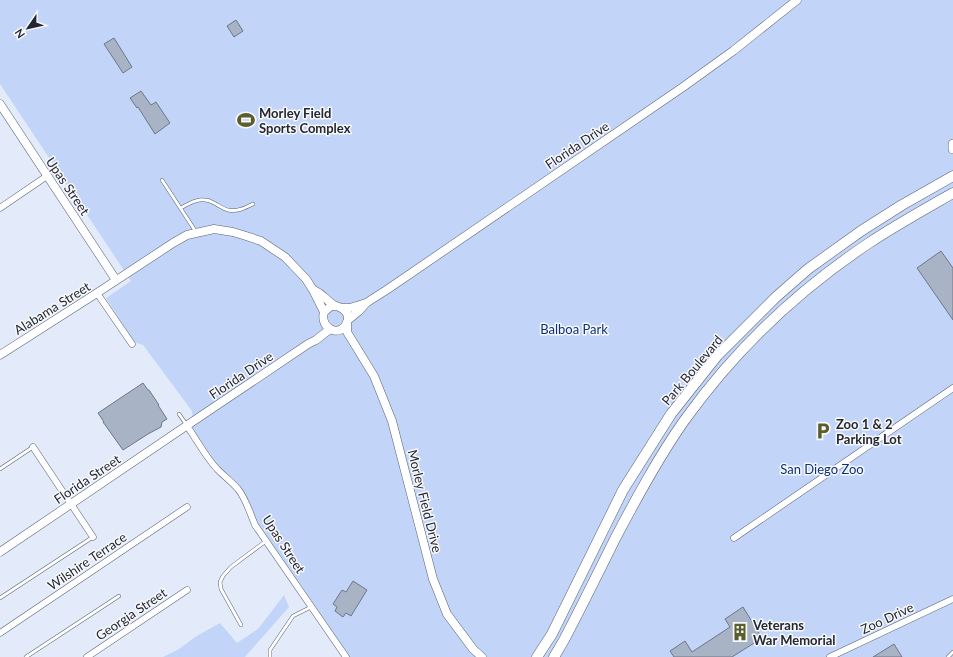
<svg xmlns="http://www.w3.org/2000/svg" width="953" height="657" viewBox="0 0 953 657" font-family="Lato,sans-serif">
<rect width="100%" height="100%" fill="#e3ebfb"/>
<path fill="#c2d5f9" d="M0,0h953v657h-604l-156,-227 -1,-19 -49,-66 -9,-3 -28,-44 25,-17 -131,-197z
M284,595l5,12 -44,50h-82l16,-8 16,-12 25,-14 17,20 21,-14z"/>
<path fill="#a9b3c6" stroke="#6e7789" d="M236,20l7,11 -9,6 -7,-11z
M114,38l18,29 -9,6 -19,-29z
M141,91l10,14 5,-3 14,21 -15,11 -17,-27 -1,1 -7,-10z
M941,251l12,17v52l-36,-52z
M143,383l5,7h1l10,15h-1l9,14 -5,3 -1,5 -13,7 -25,16 -20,-28h1l-6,-9z
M353,581l14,9 -16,26 -5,-3 -3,4 -8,-6 2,-4 -4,-3 9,-14 4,2z
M743,607l19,31 -30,19h-58l-4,-6 15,-10 7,11 38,-25 -5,-8z
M894,644l8,13h-29z"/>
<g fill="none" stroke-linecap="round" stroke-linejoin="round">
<g stroke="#596273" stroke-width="4">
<path id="service" d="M162,180l34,52
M181,208c10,-6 21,-12 33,-5 4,2 9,6 14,7 9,2 17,-2 25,-6
M179,414l7,10
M0,469l33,-22
M0,598l93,-61
M241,625l-20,-36 -1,-7 3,-6 8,-9 35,-26
M26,657l93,-61
M270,657v-7l23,-34 18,-9
M948,657l5,-5"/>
</g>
<g stroke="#596273" stroke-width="7">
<path id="minor" d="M0,208l47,-32
M97,293l35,51
M187,426c10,14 18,30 30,43 7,7 14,12 21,20 8,10 12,24 17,36l91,132
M33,447l60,90
M734,538l219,-150
M0,633l187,-126
M87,657l100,-67
M830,657l123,-58"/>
</g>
<g stroke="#596273" stroke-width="9">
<path id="tertiary" d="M0,104l116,176
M314,290c4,2 7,4 10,7 4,3 6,6 10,8 4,2 8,2 11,6 3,3 4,7 2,11 -5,16 -28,8 -23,-10l7,-6h4
M342,308h8l16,-5
M348,320l11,-9 7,-8 22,-14 295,-202 50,-36 64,-51
M347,323v9l27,44 18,45 41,158 14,35 26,35 9,8
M0,355l97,-62 76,-50 14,-8 27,-6 19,3 13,4 15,5 24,16 21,22 7,11 11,22
M0,552l195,-132 113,-76 8,-4 14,-11"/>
</g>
<g stroke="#596273" stroke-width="10">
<path id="secondary" d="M953,144v5"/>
</g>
<g stroke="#596273" stroke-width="11">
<path id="primary" d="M537,657l15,-23 71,-144 48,-76 46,-58 59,-59 32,-28 53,-38 41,-26 51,-29
M554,657l10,-17c18,-34 35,-69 52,-103 21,-40 42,-79 68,-116 50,-70 113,-130 185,-178 27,-18 56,-34 84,-50"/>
</g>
<use href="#service" stroke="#fff" stroke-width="3"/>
<use href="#minor" stroke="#fff" stroke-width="6"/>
<use href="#tertiary" stroke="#fff" stroke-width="8"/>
<use href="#secondary" stroke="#fff" stroke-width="9"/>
<use href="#primary" stroke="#fff" stroke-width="10"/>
</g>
<defs>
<g id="stadium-bare" transform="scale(1.38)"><path d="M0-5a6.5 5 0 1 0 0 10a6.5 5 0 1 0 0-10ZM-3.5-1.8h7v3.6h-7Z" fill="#5a5e2b" stroke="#f6f8fc" stroke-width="2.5" paint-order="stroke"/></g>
<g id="parking-bare" transform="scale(1.38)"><path d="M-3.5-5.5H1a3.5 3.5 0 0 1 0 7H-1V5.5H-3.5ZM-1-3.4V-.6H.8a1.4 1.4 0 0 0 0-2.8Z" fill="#5a5e2b" stroke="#f6f8fc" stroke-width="2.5" paint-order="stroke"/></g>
<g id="building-bare" transform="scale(1.38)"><path d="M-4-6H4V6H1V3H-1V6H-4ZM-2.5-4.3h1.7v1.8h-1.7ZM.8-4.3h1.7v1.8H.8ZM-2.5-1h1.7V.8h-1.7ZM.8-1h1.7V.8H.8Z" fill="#5a5e2b" stroke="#f6f8fc" stroke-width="2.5" paint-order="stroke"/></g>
</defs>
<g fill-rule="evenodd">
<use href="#stadium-bare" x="246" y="120"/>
<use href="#parking-bare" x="823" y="431"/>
<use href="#building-bare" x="740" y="632"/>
</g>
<g text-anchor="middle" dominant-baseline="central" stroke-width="3" stroke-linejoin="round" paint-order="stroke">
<g font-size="13" font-weight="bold" fill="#24272f" stroke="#f6f8fc" text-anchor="start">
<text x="259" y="113">Morley Field<tspan x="259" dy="15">Sports Complex</tspan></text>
<text x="836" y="424">Zoo 1 &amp; 2<tspan x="836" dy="15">Parking Lot</tspan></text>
<text x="753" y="625">Veterans<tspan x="753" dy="15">War Memorial</tspan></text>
</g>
<g font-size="13" fill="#24272f" stroke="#f6f8fc">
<text transform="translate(577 145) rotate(-34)">Florida Drive</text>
<text transform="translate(68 186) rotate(56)">Upas Street</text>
<text transform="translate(52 308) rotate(-32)">Alabama Street</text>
<text transform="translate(692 370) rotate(-50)">Park Boulevard</text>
<text transform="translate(241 375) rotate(-34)">Florida Drive</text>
<text transform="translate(87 479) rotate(-34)">Florida Street</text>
<text transform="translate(425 501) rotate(76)">Morley Field Drive</text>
<text transform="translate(284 544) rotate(57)">Upas Street</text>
<text transform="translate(87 561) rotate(-34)">Wilshire Terrace</text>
<text transform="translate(131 614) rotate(-34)">Georgia Street</text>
<text transform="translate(887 618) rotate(-25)">Zoo Drive</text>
</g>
<g font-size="13" fill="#0e3079" stroke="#f6f8fc">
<text x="574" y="329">Balboa Park</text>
<text x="822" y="469">San Diego Zoo</text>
</g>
</g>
<g transform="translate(28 28) rotate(236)" stroke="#f6f8fc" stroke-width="3" paint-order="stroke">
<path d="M0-3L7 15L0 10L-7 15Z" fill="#24272f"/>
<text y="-6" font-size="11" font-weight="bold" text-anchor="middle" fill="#24272f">N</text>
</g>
</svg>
